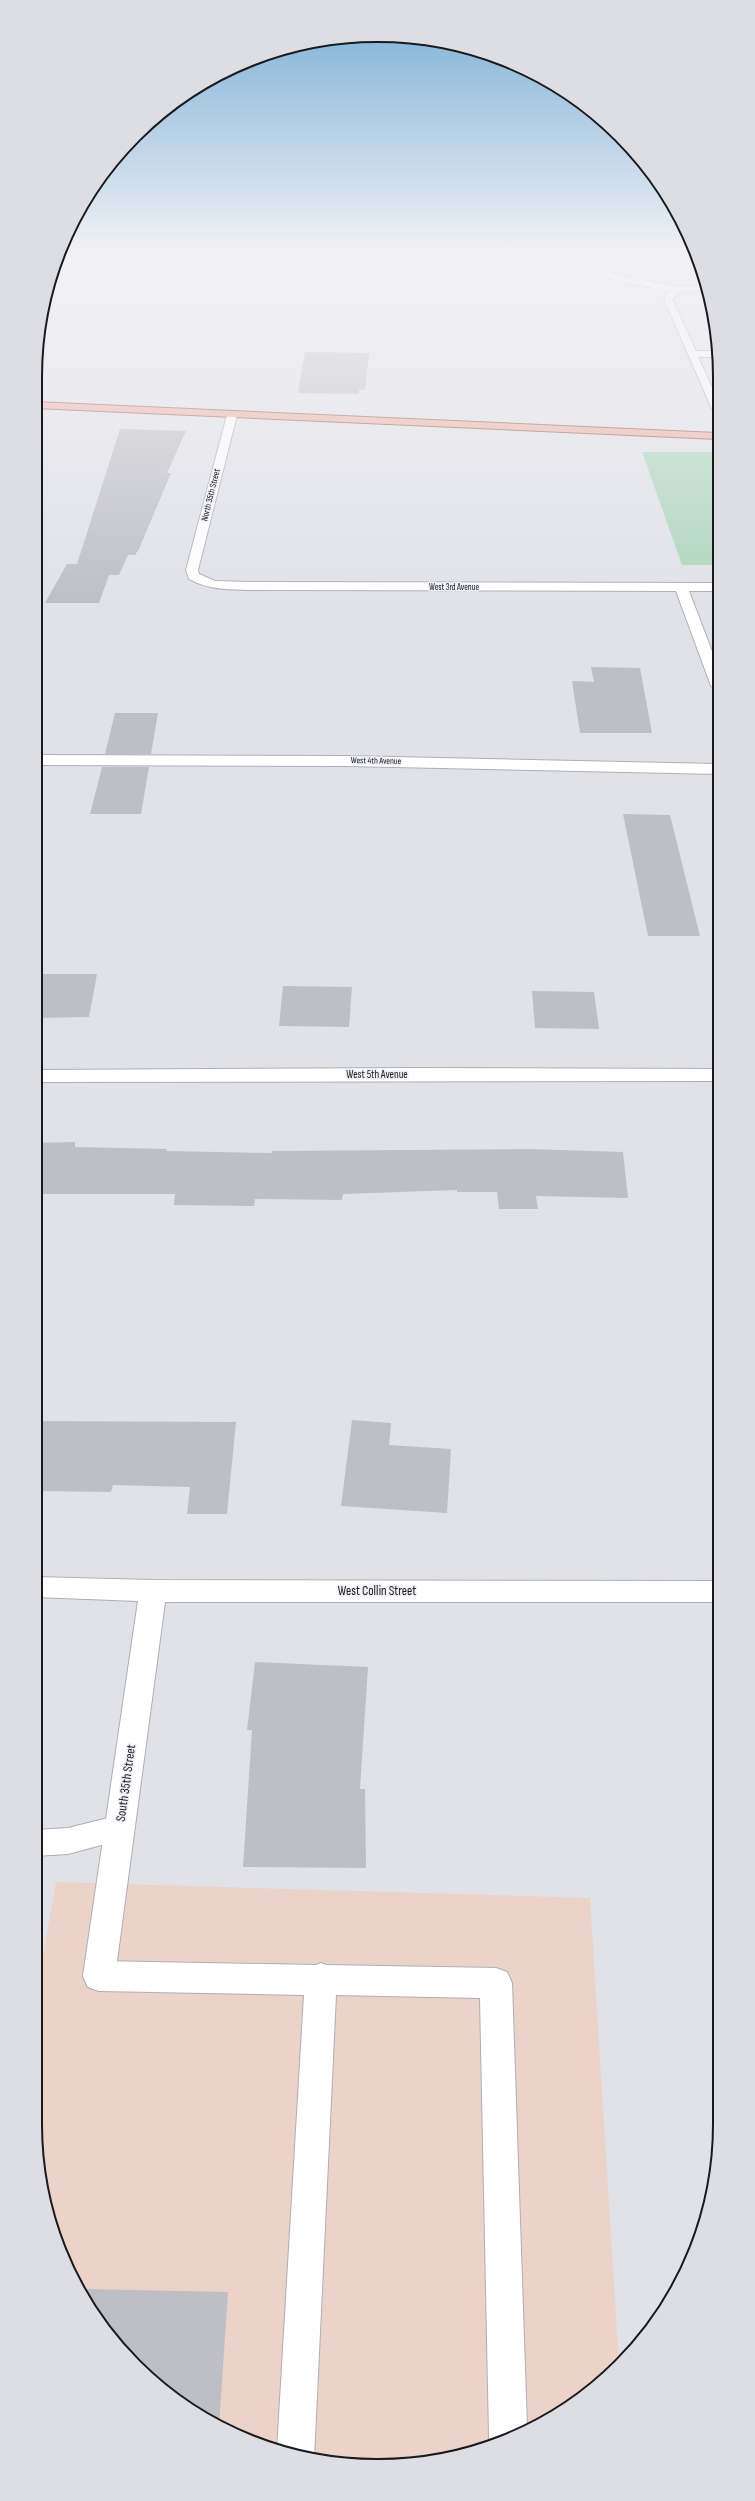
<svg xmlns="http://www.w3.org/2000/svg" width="755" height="2501" viewBox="0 0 755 2501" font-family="'Sofia Sans Condensed',sans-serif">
<rect width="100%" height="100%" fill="#e1e2e8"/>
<path fill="#ebd3c9" d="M56,1882l534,16 29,466 -33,31 -99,53 -65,15 -67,2 -66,-11 -63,-23 -57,-36 -49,-46 -59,-95 -19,-64 -7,-67v-123z"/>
<path fill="#afd5bd" d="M642,452h75v113h-35z"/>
<path fill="#bebfc5" d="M305,352l64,1 -4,37h-6v4l-61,-1z
M120,429l66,2 -19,42h4l-32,76 -4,6h-7l-9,20h-10l-10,28h-54l22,-39h10z
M591,667l49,1 12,65h-72l-8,-52 22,1z
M115,713h43l-7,41h-46z
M102,767h47l-8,47h-51z
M623,814l47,1 30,121h-52z
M43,974h54l-8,43 -54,1z
M283,986l69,1 -3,40 -70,-1z
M532,991l62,1 5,37 -64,-1z
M75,1142v5l92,2 -1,2 106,2v-2l257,-2 94,3 5,46 -92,-2 2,13h-39l-2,-17h-40v-2l-114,4 -1,6 -87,-1 -1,7 -80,-1 1,-11h-140v-51z
M352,1420l39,3 -2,22 62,4 -4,64 -106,-7z
M35,1421l201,1 -9,92h-40l3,-27 -77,-2 -2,7 -76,-1z
M255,1662l113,5 -8,122h5l1,79 -123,-1 9,-137h-5z
M82,2289l146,3 -9,134 -50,-31 -49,-45z"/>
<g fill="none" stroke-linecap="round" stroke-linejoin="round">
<g stroke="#aeafb5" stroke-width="2">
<path id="service" d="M120,1815l11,4 4,9 -4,9 -63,17 -33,2v-26l33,-2z
M99,1961l217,4 5,-2 5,2 170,3 11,4 5,11 15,444 -35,18 -3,-8 -9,-439 -144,-3 -22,464 -37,-9 27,-455 -205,-4 -11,-4 -5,-11 5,-11z"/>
</g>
<g stroke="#aeafb5" stroke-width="2">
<path id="minor" d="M594,255h8l11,19 64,13 26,-1 1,4 -25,2 -7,7 24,52h21v6h-19l19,41v14l-5,-3 -48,-110 5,-8 -62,-13z
M232,412l5,3 -39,155 1,4 16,7 35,1 468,1v8h-29l29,76v23l-7,-4 -35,-95 -426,-1c-22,-1 -42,0 -61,-11l-3,-9 41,-155z
M35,755l312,1 371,8v10l-371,-8 -312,-1z
M414,1068l304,1v12l-683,1v-12z
M35,1577l118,3 566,1v21h-554l-50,374 -5,11 -11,4 -11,-4 -5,-11 55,-375 -103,-4z"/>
</g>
<g stroke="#995c4e" stroke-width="2">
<path id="primary" d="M35,402l682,31v6l-682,-31z"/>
</g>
<use href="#service" fill="#fff" fill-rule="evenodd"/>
<use href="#minor" fill="#fff" fill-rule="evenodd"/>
<use href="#primary" fill="#ebb2a5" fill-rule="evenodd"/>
</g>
<linearGradient id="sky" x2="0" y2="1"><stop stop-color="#78aed5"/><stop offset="0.42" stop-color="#f2f2f5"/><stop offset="1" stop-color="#f2f2f5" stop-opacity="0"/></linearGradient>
<rect width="755" height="605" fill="url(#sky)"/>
<g text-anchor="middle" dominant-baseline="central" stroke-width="3" stroke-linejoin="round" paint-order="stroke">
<g font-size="9" fill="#1a1a1c" stroke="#eeeff5">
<text transform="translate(211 495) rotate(-76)">North 35th Street</text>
<text x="454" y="587">West 3rd Avenue</text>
<text transform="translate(376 761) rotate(1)">West 4th Avenue</text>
</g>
<g font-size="11" fill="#1a1a1c" stroke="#eeeff5">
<text x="377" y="1074">West 5th Avenue</text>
</g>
<g font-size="13" fill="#1a1a1c" stroke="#eeeff5">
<text x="377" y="1591">West Collin Street</text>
<text transform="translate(126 1783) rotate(-82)">South 35th Street</text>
</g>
</g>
<path d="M0 0H755V2501H0ZM377 42H378A335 335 0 0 1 713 377V2124A335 335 0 0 1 378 2459H377A335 335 0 0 1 42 2124V377A335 335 0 0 1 377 42Z" fill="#dddee4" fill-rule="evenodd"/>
<path fill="none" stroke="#1a1a1c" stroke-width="2" d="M377 42H378A335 335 0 0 1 713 377V2124A335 335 0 0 1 378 2459H377A335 335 0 0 1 42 2124V377A335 335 0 0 1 377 42Z"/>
</svg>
